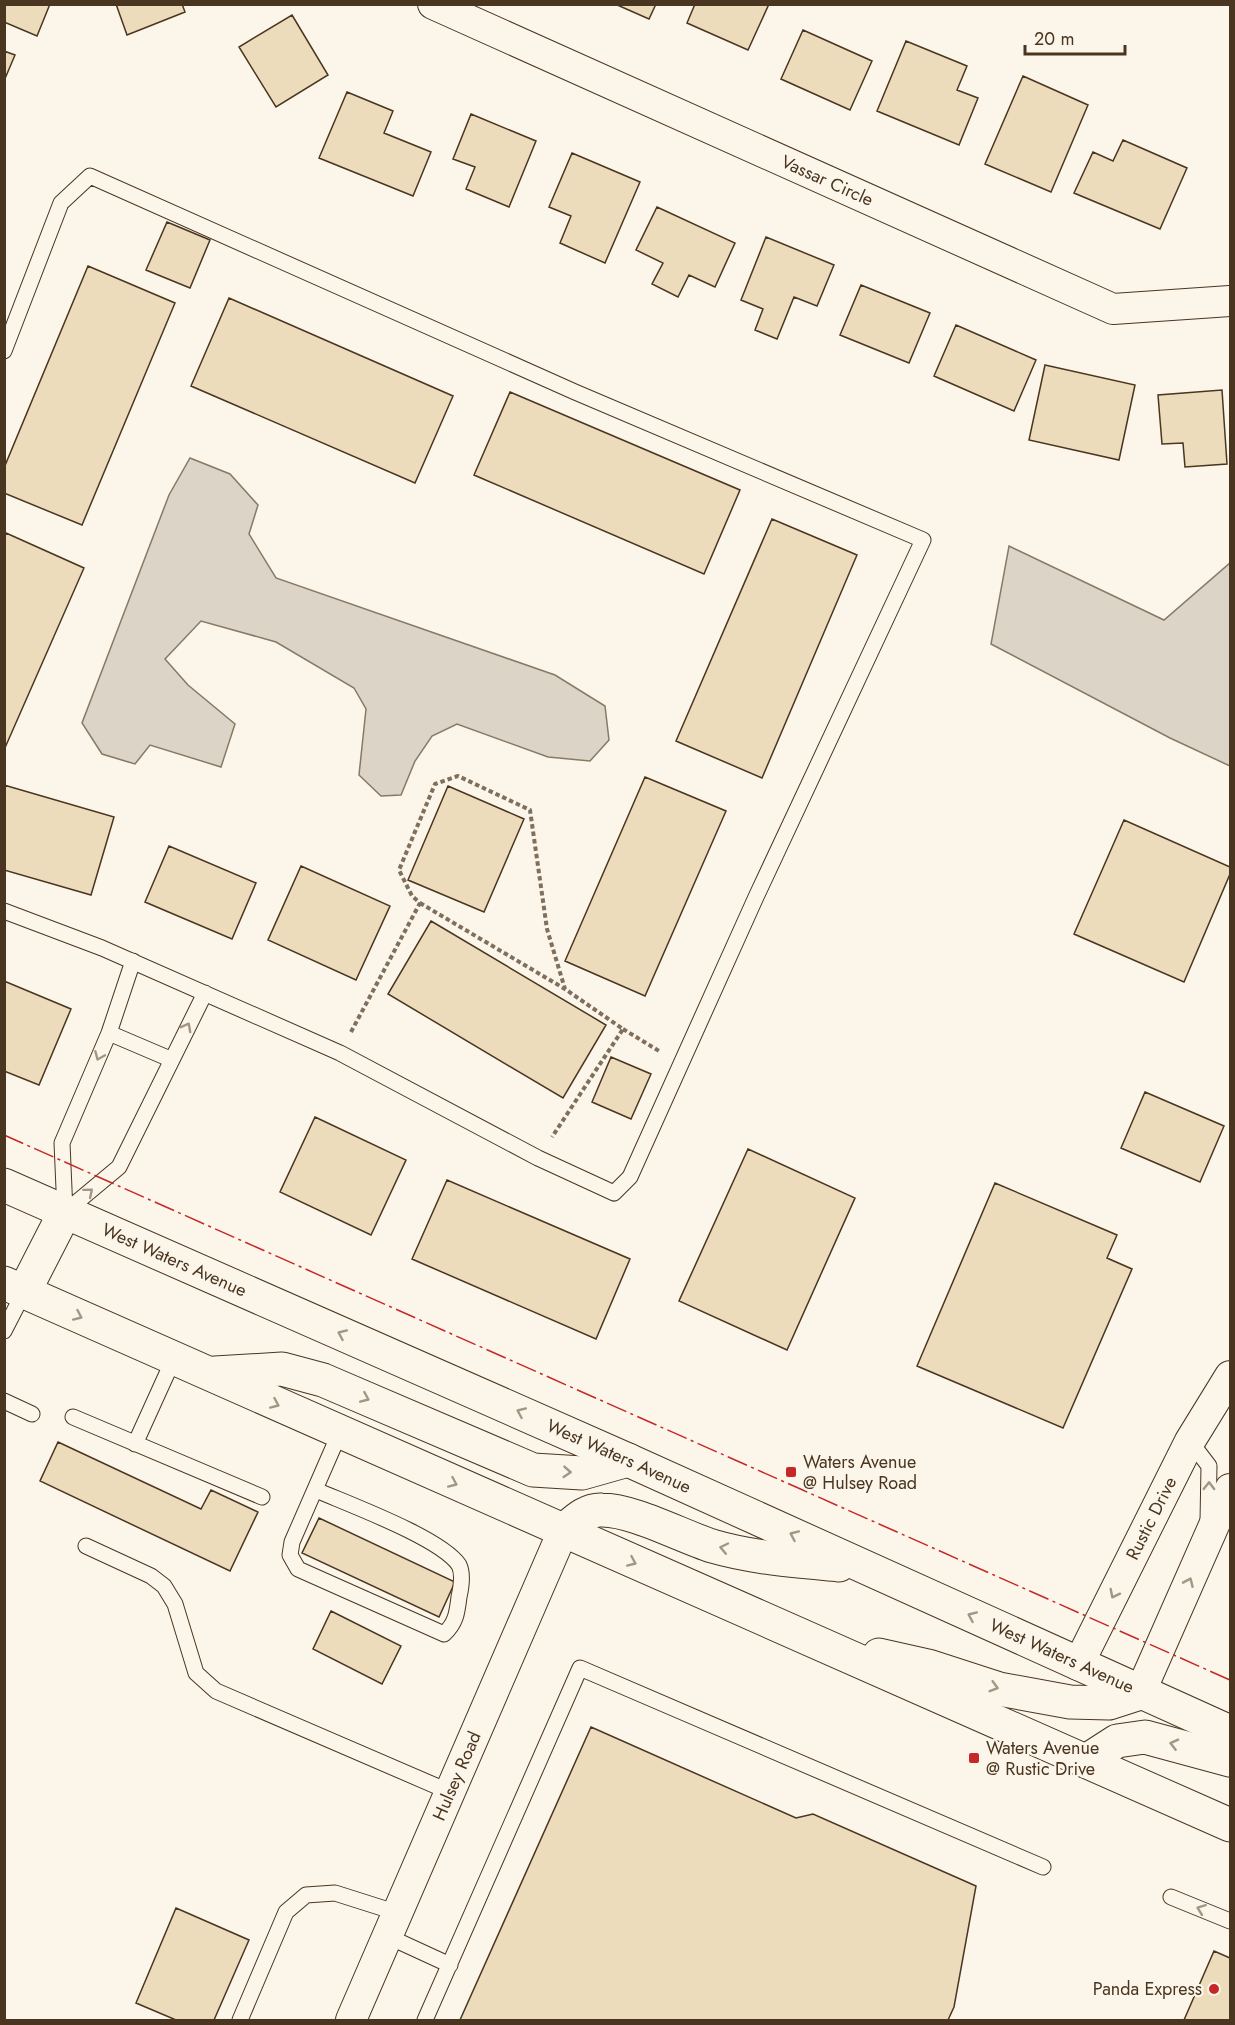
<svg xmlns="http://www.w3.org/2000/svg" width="1235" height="2025" viewBox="0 0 1235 2025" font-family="Jost,sans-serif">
<rect width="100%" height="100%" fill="#fbf6e9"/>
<path fill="#dcd4c6" stroke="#887966" stroke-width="1.5" d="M190,458l40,16 28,31 -9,29 27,44 279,97 50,31 4,34 -19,21 -42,-4 -91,-33 -25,12 -17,25 -14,34 -20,1 -22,-21 7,-66 -12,-21 -78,-46 -75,-21 -36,38 23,26 47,39 -14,43 -71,-22 -15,19 -33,-10 -20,-31 87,-228z
M1009,546l155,74 66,-57v203l-60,-28 -179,-94z"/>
<path fill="#ecdcbc" stroke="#4a3520" stroke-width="1.5" d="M4,4h46l-13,32 -33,-14z
M116,4h66l3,8 -58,23z
M615,4h41l-7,15z
M695,4h74l-21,46 -61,-27z
M292,15l36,60 -52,32 -37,-60z
M803,30l69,31 -22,49 -69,-31z
M906,41l61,25 -10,24 21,8 -19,47 -82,-34z
M4,51l11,4 -11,26z
M1023,76l65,29 -37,87 -66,-28z
M347,92l46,19 -9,22 47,19 -18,44 -94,-38z
M471,114l65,27 -27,66 -43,-18 9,-22 -22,-8z
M1123,140l64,28 -27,61 -86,-36 19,-41 20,9z
M572,153l68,29 -35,81 -45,-20 11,-27 -22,-9z
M657,207l78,36 -20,44 -26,-12 -11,22 -26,-13 11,-21 -27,-13z
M167,222l43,18 -20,48 -44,-18z
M766,237l68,28 -17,41 -23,-9 -17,42 -22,-9 8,-21 -22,-9z
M88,266l87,37 -93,222 -78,-32v-25z
M861,285l69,28 -21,50 -69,-28z
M229,298l224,98 -38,87 -224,-97z
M956,325l80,35 -22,51 -80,-35z
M1045,365l90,20 -16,75 -90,-20z
M1222,390l5,74 -42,3 -2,-24 -21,1 -4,-49z
M510,392l230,98 -36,84 -230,-99z
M772,519l85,36 -95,223 -86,-37z
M6,533l78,35 -80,182v-214z
M645,777l81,34 -81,185 -80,-35z
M4,785l110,32 -23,78 -87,-25z
M448,786l76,33 -40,93 -76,-32z
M1124,820l106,47v7l-46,108 -110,-48z
M169,846l87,37 -24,56 -87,-37z
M301,866l89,40 -34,74 -88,-40z
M431,921l175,104 -43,73 -175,-104z
M4,981l67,28 -32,76 -35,-14z
M611,1057l40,17 -20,45 -39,-17z
M1145,1092l79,34 -24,56 -79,-34z
M315,1117l91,43 -35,75 -91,-43z
M748,1149l107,49 -68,152 -108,-49z
M447,1180l183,79 -34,80 -184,-80z
M995,1183l122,52 -10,23 25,11 -69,159 -146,-62z
M58,1442l143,67 10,-19 47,22 -28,59 -190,-90z
M319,1518l136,64 -16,35 -137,-64z
M331,1611l70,35 -19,38 -69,-35z
M591,1727l205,91 17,-4 163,72 -22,121 -6,13h-488z
M176,1908l73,32 -35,80h-38l-40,-17z
M1214,1951l16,7v62h-46z"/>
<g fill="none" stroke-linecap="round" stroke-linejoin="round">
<g stroke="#4a3520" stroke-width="17">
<path id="service" d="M4,351l57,-148 29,-27 485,216 348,148 -167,357 -126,280 -16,16 -76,-35 -198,-105 -238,-105 -98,-37
M133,961l-24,72 -47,110 3,69 54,-45 86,-174
M109,1033l61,26
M4,1331l20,-39
M4,1401l28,13
M73,1417l189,80
M1190,1441l19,25 -1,55
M135,1444l39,-86
M316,1490c32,14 125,48 143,75 4,8 2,23 0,32 -2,16 -3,26 -15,37l-146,-65 -8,-14 2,-13 48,-110
M86,1546l65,30 13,10 11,18 21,69 20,18 234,101
M1171,1897l59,24
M387,1936l63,29
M240,2020l46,-108 20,-17 29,-2 63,20
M425,2020l155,-352 463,199"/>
</g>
<g stroke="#4a3520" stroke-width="32">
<g id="minor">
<path id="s1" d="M433,4l680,305 117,-8"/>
<path id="s2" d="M1078,1665l112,-224 40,-65"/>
<path d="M1140,1693l90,-204"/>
<path id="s3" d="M351,2020l212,-489"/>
</g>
</g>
<g stroke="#4a3520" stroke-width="35">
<g id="secondary">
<path id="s4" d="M4,1185l624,275 602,272"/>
<path d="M4,1283l1226,542"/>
<path d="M24,1292l41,-80"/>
<path d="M215,1373l67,-4 41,11 210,90 49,3 46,-13"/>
<path d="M563,1531c12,-10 23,-22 39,-21 31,0 79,26 110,36 41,12 85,15 127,19"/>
<path d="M879,1655l49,11 71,23 71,13 39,1 31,-10"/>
<path d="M1086,1761l31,-20 28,-4 85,23"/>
</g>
</g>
<path stroke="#7f6f5c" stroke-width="4" stroke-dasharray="4.5 3" stroke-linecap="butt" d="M420,903l145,86 58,40 -71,108
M623,1029l36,22
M351,1032l69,-129 -8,-7 -13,-26 36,-86 23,-8 72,34 17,119 18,60"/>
<use href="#service" stroke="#fbf6e9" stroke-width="15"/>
<use href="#minor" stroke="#fbf6e9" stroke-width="30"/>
<use href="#secondary" stroke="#fbf6e9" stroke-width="33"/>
<path stroke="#c62828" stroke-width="1.5" stroke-dasharray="21 4.5 3 4.5" stroke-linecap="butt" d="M4,1135l1226,545"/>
</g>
<defs><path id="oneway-chevron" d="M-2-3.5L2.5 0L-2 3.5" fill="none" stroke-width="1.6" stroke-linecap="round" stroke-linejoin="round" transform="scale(1.5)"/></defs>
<g stroke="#a29684">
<use href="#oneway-chevron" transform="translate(187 1027) rotate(-62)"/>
<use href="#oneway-chevron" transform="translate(99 1056) rotate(113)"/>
<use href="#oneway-chevron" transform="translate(89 1192) rotate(-40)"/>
<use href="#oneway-chevron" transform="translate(78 1316) rotate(24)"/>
<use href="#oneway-chevron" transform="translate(342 1334) rotate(-156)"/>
<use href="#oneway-chevron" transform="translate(365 1398) rotate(23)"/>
<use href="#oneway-chevron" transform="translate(275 1404) rotate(24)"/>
<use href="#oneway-chevron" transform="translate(521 1412) rotate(-156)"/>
<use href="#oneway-chevron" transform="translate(567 1472) rotate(4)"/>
<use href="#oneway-chevron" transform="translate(453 1483) rotate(24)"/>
<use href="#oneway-chevron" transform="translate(1209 1486) rotate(-89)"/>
<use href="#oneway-chevron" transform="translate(794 1535) rotate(-156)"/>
<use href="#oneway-chevron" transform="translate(724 1548) rotate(-168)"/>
<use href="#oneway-chevron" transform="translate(632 1562) rotate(24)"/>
<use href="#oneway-chevron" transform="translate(1189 1582) rotate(-66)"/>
<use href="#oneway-chevron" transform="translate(1114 1594) rotate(117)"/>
<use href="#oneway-chevron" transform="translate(972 1616) rotate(-156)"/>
<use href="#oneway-chevron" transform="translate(994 1687) rotate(16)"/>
<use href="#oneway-chevron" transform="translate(1174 1744) rotate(-166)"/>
<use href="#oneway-chevron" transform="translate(1201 1909) rotate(-159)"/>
</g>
<g fill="#c62828" stroke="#fbf6e9" stroke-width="2">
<rect x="785" y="1466" width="12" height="12" rx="3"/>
<rect x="968" y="1752" width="12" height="12" rx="3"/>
<circle cx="1214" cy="1989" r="6"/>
</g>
<g text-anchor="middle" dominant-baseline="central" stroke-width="4.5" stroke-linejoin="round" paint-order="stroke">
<g font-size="18" fill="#4a3520" stroke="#fbf6e9">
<text stroke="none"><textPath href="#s1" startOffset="432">Vassar Circle</textPath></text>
<text stroke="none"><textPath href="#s4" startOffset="186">West Waters Avenue</textPath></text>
<text stroke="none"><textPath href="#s4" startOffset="672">West Waters Avenue</textPath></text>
<text stroke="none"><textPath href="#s2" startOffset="164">Rustic Drive</textPath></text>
<text stroke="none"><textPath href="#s4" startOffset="1158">West Waters Avenue</textPath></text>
<text stroke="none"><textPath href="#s3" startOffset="266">Hulsey Road</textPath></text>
</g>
<g font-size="18" fill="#4a3520" stroke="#fbf6e9" text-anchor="start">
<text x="803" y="1462">Waters Avenue<tspan x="803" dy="21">@ Hulsey Road</tspan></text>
<text x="986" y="1748">Waters Avenue<tspan x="986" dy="21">@ Rustic Drive</tspan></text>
<text x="1202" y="1989" text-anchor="end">Panda Express</text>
</g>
</g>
<rect width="1235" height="2025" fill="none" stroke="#4a3520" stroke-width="12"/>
<path d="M1025 45v9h100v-9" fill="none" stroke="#4a3520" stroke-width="3"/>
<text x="1034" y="45" font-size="18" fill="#4a3520" stroke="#fbf6e9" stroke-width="4.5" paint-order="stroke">20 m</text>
</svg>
